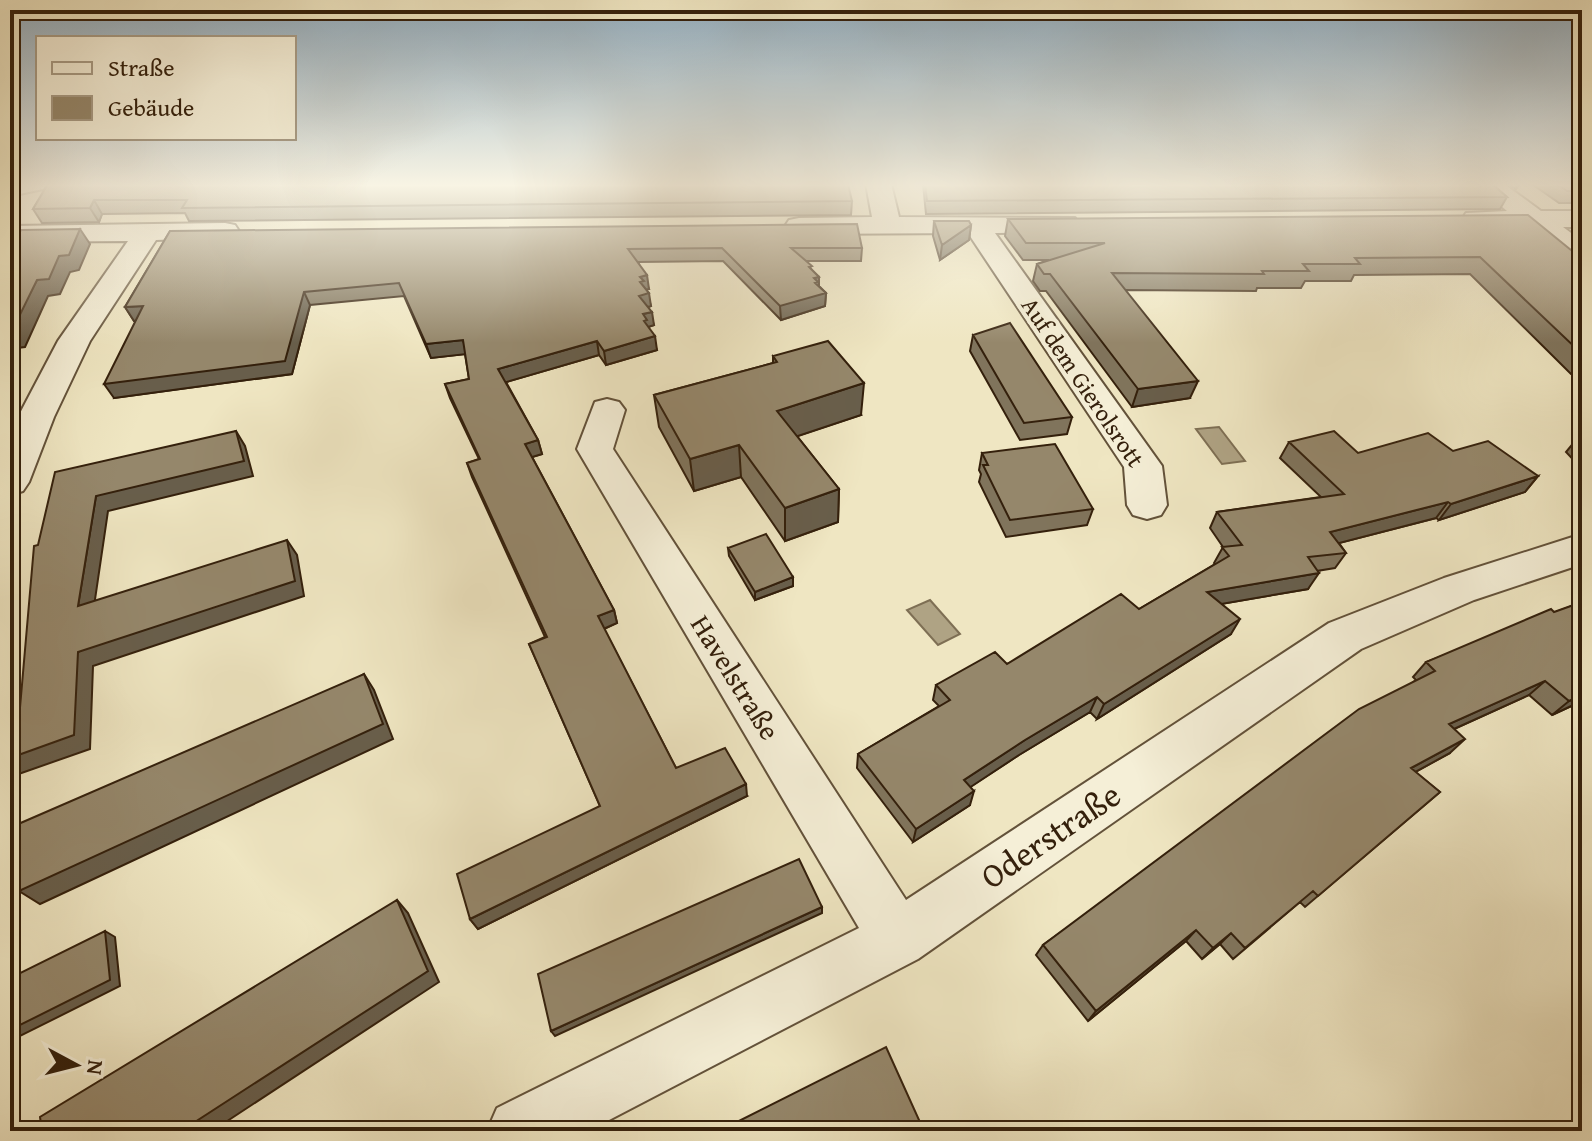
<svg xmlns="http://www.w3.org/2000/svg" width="1592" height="1141" viewBox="0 0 1592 1141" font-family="'Gentium Book Plus',serif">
<rect width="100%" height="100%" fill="#efe6c2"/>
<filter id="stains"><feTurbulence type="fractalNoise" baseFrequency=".0025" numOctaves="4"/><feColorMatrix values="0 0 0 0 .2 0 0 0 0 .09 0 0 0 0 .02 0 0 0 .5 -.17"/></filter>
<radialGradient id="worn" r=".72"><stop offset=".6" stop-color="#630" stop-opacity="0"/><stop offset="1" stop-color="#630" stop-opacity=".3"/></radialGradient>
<path fill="#afa384" stroke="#7e6f54" stroke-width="2" d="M1219,427l26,34 -23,3 -26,-35z
M930,600l30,34 -22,11 -31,-35z"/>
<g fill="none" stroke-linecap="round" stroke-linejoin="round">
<g stroke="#63523a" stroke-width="4">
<path id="minor" d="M10,184h37l-4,5 -33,7z
M866,184h25l8,33 176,1 4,6 -4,6 -10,2 -70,1 167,233 5,39 -6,10 -14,4 -14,-4 -6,-10 -3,-38 -156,-234 -169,1 -10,-2 -4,-6 4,-6 10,-2 73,-1z
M1475,184h29l37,27h41v16h-19l19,14v21l-10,-2 -43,-33 -63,-2 -4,-6 4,-6 41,-2z
M225,223l10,2 4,6 -4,6 -79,3 -66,101 -36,76 -25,65 -6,9 -13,4v-58l8,-20 40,-76 70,-100 -118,1v-16z
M607,399l12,3 6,8 -12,39 293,451 423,-277 115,-45 138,-44v30l-108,36 -113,49 -443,310 -330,172h-101l10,-23 362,-180 -282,-479 18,-47z"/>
</g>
<use href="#minor" fill="#f5efd7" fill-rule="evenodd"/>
</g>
<path fill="#80745c" stroke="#34200c" stroke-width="2" d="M48,184l804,17 -1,14 -662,6 -4,-8 -83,1 -3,8 -57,1 -9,-14z
M923,184h569l15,13 -7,12 -574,5z
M1508,184h12l-4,5z
M1532,184h50v19h-23z
M1008,219l574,40v115h-11l-101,-100 -116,1 -3,6h-46l-4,7h-44l-1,3 -131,-1 65,108 -58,9 -86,-116h-6l-7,-10 4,-17 12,-4h-26l-18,-24z
M934,221l37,4 -2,15 -29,20 -7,-24z
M170,231l692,17 -1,13h-55l6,9 7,7v9l7,7 -1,13 -44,14 -58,-59 -85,1 11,27h-3l5,17 -3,1 6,18 -6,2 9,23 -51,15 -7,-10 -93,27 32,58 4,14 -10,3 82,153 3,13 -13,6 72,139 71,28 -269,133 -8,-10 130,-113 -71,-162 16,-7 -73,-160 -5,-14 12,-4 -29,-61 -5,-14 24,-5 -4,-25 -34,4 -27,-62 -94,9 -18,69 -178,24 22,-77h-2l-9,-14z
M973,335l99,82 -5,17 -47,6 -50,-89z
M773,356l88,59 -64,21 42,53 -1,33 -53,19 -44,-64 -47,14 -35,-64 -5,-32 119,-32z
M1580,435h2v34l-16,-17z
M1289,442l69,11 95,-2 85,25 -13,16 -86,28 -3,-2 -97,25 7,10 -11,15 -18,3 -9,18 -87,15 10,30 -134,85 -7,-7 -71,43 -49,32v18l-57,37 -56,-74 1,-14 81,-48 -6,-6 3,-15 71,-21 132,-55 76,-45 -1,-1 9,-16 -13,-19 7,-16 104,-15 -41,-39z
M982,453l111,56 -6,16 -81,12 -27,-55 2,-8 -2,-4z
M728,548l65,29v9l-38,14 -26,-44z
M1582,602v99l-30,14 -23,-20 -75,34 -4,24 -35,19 25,20 -135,115 -5,-5 -67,57 -13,-15 -18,15 -16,-18 -98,80 -52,-66 7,-10 373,-265 -3,-3 13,-15z"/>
<path fill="#685e4b" stroke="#34200c" stroke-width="2" d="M94,200l8,14 -3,8 -9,-14z
M971,225l-2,15 -29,20 2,-15z
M80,229l10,15 -11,26 -9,2 -10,22 -12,2 -23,51 -8,1 -7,16v-33l27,-51 22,-24z
M647,275l2,14 -4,1 4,3 2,13 -10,3 -2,-13 1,-19z
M819,277v13l7,3 -1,13 -44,14 -1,-14 34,-28z
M304,292l6,13 -18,69 -178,24 -10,-14z
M143,306l9,13 -18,2 -9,-14z
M652,312l2,13 -6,2 -2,8 -3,-21z
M655,336l2,14 -51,15 -2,-14z
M463,340l4,14 -36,4 -5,-14z
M597,341l2,14 -96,28 -5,-14z
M1198,381l-8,17 -58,9 6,-18z
M864,383l-3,32 -84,28v-32z
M236,431l9,15 8,30 -145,35 -16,109 -14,-14 18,-110z
M538,440l4,14 -13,4 -4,-14z
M739,445l2,32 -47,14 -4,-32z
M1538,476l-13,16 -86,28 12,-16z
M839,489l-1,33 -53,19v-33z
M1448,502l-12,16 -116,30 10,-16z
M287,540l10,15 7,41 -211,70 -3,83 -80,28v-19l68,-106z
M1319,573l-11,16 -110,19 9,-16z
M793,577v9l-38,14v-8z
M614,610l3,13 -16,7 -3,-14z
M1240,619l-9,15 -134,85 7,-15z
M364,674l10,16 19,49 -353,165 -21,-13z
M1545,681l-16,14 -95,43 15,-14z
M1582,695v6l-30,14 17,-14z
M1097,697l-7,15 -71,43 -59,39 4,-14 61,-40z
M1465,739l-15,14 -53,29 14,-14z
M746,784l1,12 -269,133 -8,-10z
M974,791l-4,14 -57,37 3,-13z
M397,900l11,13 31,69 -227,149h-31z
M822,907v6l-267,123 -4,-5z
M1196,930l-10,11 -98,80 8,-10z
M105,931l10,6 5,49 -104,52 -6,-3v-5z
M1231,933l-11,11 -18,15 11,-11z"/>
<path fill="#95876b" stroke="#34200c" stroke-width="2" d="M48,184h800l4,17 -670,7 5,-8h-93l-4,8 -57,1z
M925,184h567l15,13 -580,4z
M1557,184h25v7h-15z
M1528,215l54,44v95l-102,-97 -125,1 5,6h-57l6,7h-47l2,3 -152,-1 86,108 -60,8 -88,-115h-6l-7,-10 68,-21h-79l-18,-24z
M934,221h35l2,4 -29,20z
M857,224l5,24h-71l21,18 -3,1 10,10 -5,1 4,4 -3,1 11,10 -46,13 -58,-58 -94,1 19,26 -7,2 4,4 -4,1 9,11 -10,3 13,16 -9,2 4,6 -3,1 11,15 -51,15 -7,-10 -99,28 40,71 -13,4 89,166 -16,6 78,152 49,-20 21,36 -276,135 -13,-45 143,-68 -71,-162 18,-7 -80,-174 13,-4 -35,-75 24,-5 -6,-39 -37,4 -27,-61 -95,9 -19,69 -181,23 39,-78 -18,1 45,-76z
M80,229l-11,26 -10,1 -10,23 -12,1 -25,51h-2v-82l11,-19z
M1010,323l62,94 -48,6 -51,-88z
M828,341l36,42 -87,28 62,78 -54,19 -46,-63 -49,14 -36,-64 123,-33 -4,-6z
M236,431l8,30 -148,35 -18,110 209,-66 8,41 -217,71 -4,83 -64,23v-36l9,-3 15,-173 4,-1 17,-73z
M1334,431l24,22 70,-20 25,18 35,-10 50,35 -87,28 -3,-2 -118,30 16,21 -38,4 11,16 -112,19 33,27 -136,85 -7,-7 -72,43 -61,40 10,11 -58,38 -58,-75 92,-54 -14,-15 59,-33 12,12 114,-70 18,15 90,-53 -7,-9 20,-2 -25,-33 127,-18 -55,-52z
M1055,444l38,65 -83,11 -27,-55h5l-6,-12z
M766,534l27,43 -38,15 -27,-44z
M1582,602v93l-13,6 -24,-20 -96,43 16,15 -54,29 29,24 -122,104 -5,-5 -68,57 -14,-15 -18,15 -17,-18 -100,81 -53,-66 316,-236 76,-38 -9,-9 125,-53 3,3z
M364,674l19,50 -364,167 -3,-66z
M799,859l23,48 -271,124 -13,-57z
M397,900l31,71 -247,160h-139l-2,-14z
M105,931l5,49 -100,50v-52z
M886,1047l38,84h-205z"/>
<linearGradient id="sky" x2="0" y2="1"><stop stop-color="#91adc0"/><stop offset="0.54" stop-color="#f8f4e4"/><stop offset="1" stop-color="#f8f4e4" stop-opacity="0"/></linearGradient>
<rect width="1592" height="343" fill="url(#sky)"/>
<g text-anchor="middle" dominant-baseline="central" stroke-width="8" stroke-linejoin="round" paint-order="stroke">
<g font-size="24" fill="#34200c" stroke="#f5efd7">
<text transform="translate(1083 382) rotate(56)">Auf dem Gierolsrott</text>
</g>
<g font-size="28" fill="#34200c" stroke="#f5efd7">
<text transform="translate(736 677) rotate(58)">Havelstraße</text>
</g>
<g font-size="34" fill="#34200c" stroke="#f5efd7">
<text transform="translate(1050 835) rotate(-34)">Oderstraße</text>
</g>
</g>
<rect width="1592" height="1141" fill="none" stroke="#efe6c2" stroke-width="40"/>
<rect x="12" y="12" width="1568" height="1117" fill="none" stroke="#34200c" stroke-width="4"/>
<rect x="20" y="20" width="1552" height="1101" fill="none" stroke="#34200c" stroke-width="2"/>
<rect x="36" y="36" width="260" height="104" fill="#f5efd7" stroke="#a89c86" stroke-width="2"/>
<rect x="52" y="62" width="40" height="12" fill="#f5efd7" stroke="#a89c86" stroke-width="2"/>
<text x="108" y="76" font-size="24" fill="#34200c">Straße</text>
<rect x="52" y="96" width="40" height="24" fill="#95876b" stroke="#a89c86" stroke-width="2"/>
<text x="108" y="116" font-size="24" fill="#34200c">Gebäude</text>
<g transform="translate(76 1065) rotate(97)" stroke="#f5efd7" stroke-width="6" paint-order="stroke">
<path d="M0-6L14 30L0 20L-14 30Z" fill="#34200c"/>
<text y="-12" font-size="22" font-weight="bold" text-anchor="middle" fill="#34200c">N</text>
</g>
<rect width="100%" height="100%" filter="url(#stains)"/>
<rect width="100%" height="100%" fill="url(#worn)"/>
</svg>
